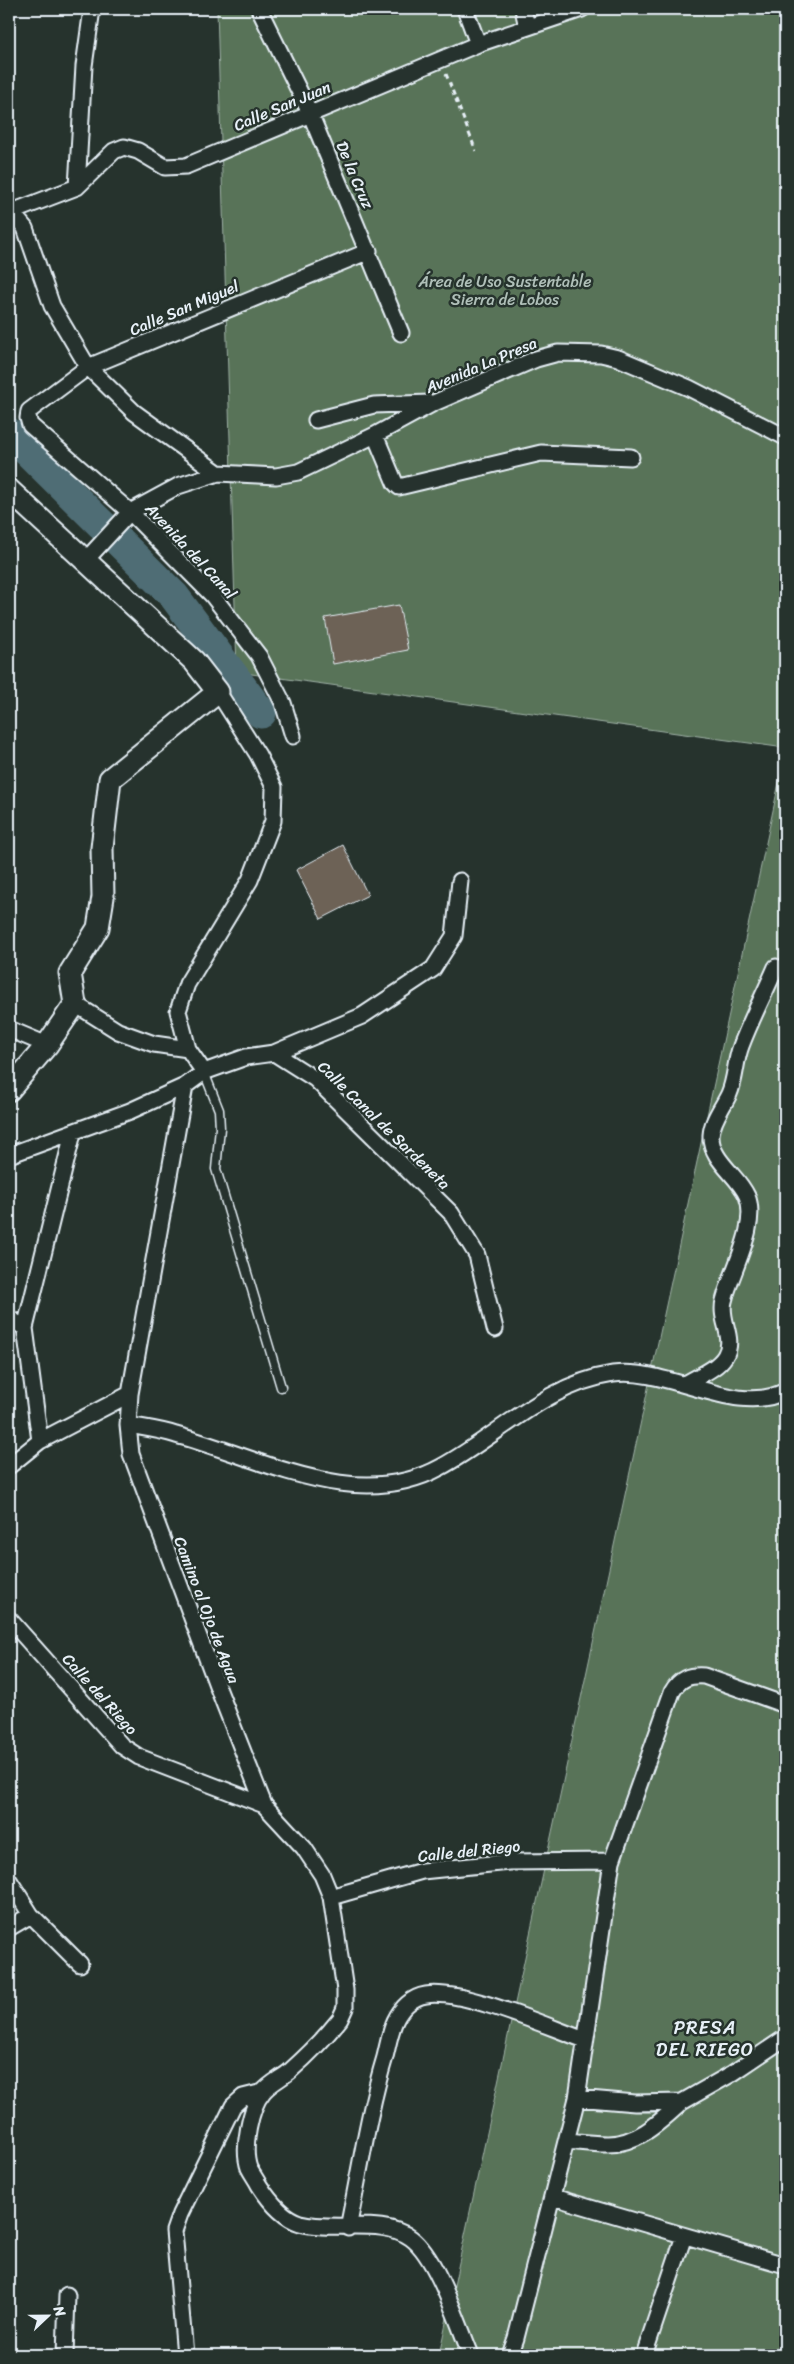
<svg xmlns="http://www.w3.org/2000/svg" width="794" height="2364" viewBox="0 0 794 2364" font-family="Sriracha,sans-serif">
<rect width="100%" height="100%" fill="#26332d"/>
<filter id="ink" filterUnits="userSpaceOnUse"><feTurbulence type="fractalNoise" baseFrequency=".02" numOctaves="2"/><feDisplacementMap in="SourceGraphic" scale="10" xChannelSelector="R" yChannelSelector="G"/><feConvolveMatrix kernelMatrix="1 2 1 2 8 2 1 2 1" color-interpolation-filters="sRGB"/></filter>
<g filter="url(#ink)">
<path fill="#597358" stroke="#a0b2a8" d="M217,9h568v739l-548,-76z
M785,755v1600h-346z"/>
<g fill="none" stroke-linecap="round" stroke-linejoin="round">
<path stroke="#4f6d75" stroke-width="31" d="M9,433l165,163 87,117"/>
</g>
<path fill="#6d6257" stroke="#e8f1f8" d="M399,605l9,45 -75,14 -8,-46z
M343,845l25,50 -47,24 -25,-49z"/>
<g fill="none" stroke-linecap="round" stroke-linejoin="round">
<g stroke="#e8f1f8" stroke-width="11">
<path id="lane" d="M204,1072l15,38 1,18 -4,41 65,218"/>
</g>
<g stroke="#e8f1f8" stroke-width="19">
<path id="street" d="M259,9l51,104 91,220
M465,9l13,35
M523,9l4,18
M77,187l7,-121 8,-57
M9,209l16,19 27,78 36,61 46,45 84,61
M9,213l68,-26 37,-36 10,-4 14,4 27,16 21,-1 292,-122 104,-35
M316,420l58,-15 56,-2
M375,435l20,48 4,4 142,-34 90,4
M85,561l45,-49 48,-26 40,-13 58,3 22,-4 77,-37 59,-32 102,-44 22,-6 43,1 17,4 71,30 96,49
M293,736l-10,-33 -24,-47 -47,-61 -82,-83 -100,-87 -2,-7 1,-7 59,-44 281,-116
M75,1004l43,27 36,13 34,5 16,23
M9,1029l38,16
M188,1049l-10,-38 9,-27 63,-104 23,-59 1,-34 -16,-32 -40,-63
M274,1053l88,-37 71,-47 21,-33 6,-55
M185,1086l-55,308 -2,31 3,29 87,234 46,117 40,43 18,27 9,22 14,93v18l-5,11c-15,19 -32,36 -50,52 -8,7 -20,12 -27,21 -13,15 -21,57 -14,76 3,6 7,11 10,17 9,14 24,33 41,38 34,9 83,-6 111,15 26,19 47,86 60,117
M9,1155l121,-44 55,-25 19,-14 42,-15 28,-4 41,26 136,134 26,42 18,74
M9,1318l16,10
M685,1384c13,-8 32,-15 40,-28 11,-18 -6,-36 -1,-55 7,-29 35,-76 23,-105 -9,-21 -37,-36 -36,-61 1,-15 12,-28 18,-41 7,-16 6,-33 12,-48 10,-27 24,-53 35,-79
M128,1425c16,3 33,5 48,10 84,22 180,79 265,32 57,-31 105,-83 172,-93 54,-8 124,44 172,17
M40,1441l-15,-113 48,-195
M9,1466l31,-25 90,-47
M9,1619l113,127 17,11 125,48
M9,1880l22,35 49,49
M331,1897l91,-26 88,-9 102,-1
M9,1928l22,-13
M577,2098l58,5 47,-1 51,-29 52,-35
M567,2141c13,1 26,3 39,3 31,1 55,-23 76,-42
M553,2197l232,68
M348,2228c12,-57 20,-115 37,-171 3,-12 5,-25 10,-36 6,-13 17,-24 31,-26 37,-6 122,32 159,45
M65,2355l2,-60
M185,2355l-11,-124 6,-17 53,-108 10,-9 20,-5
M510,2355l6,-17 61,-240 35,-237 60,-169c8,-14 17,-17 32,-16l81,29
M644,2355l40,-119"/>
</g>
<g stroke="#e8f1f8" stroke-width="25">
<path id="secondary" d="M9,490l185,171 24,31 -108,87 -8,69 1,49 -5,31 -28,45 5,31 -28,41 -38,45"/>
</g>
<path stroke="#e8f1f8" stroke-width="3" stroke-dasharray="5 4" stroke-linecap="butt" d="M446,74l30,77"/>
<use href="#lane" stroke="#26332d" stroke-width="8"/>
<use href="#street" stroke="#26332d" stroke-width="15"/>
<use href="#secondary" stroke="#26332d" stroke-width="21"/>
</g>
</g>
<g text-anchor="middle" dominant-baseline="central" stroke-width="5" stroke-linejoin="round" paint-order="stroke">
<g font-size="16" fill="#e8f1f8" stroke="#26332d">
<text transform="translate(282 106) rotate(-23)">Calle San Juan</text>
<text transform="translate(355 175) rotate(67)">De la Cruz</text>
<text transform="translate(184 308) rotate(-23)">Calle San Miguel</text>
<text transform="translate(481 365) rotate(-23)">Avenida La Presa</text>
<text transform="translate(191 551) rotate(47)">Avenida del Canal</text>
<text transform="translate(384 1125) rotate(44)">Calle Canal de Sardeneta</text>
<text transform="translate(207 1610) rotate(69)">Camino al Ojo de Agua</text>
<text transform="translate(100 1694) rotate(48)">Calle del Riego</text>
<text transform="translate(469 1851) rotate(-6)">Calle del Riego</text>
</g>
<g font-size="16" fill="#afbfb8" stroke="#26332d">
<text x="505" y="281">Área de Uso Sustentable<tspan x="505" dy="18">Sierra de Lobos</tspan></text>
</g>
<g font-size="19" letter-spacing="1" fill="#e8f1f8" stroke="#26332d">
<text x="705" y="2027">PRESA<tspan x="705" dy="22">DEL RIEGO</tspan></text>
</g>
</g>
<rect width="794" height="2364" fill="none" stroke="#26332d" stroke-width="30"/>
<rect x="15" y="15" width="764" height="2334" fill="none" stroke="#e8f1f8" stroke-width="2" filter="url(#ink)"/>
<g transform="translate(48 2316) rotate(68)" stroke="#26332d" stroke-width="4" paint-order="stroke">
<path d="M0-4L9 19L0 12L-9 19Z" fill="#e8f1f8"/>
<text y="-8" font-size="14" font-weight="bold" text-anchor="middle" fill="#e8f1f8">N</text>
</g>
</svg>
